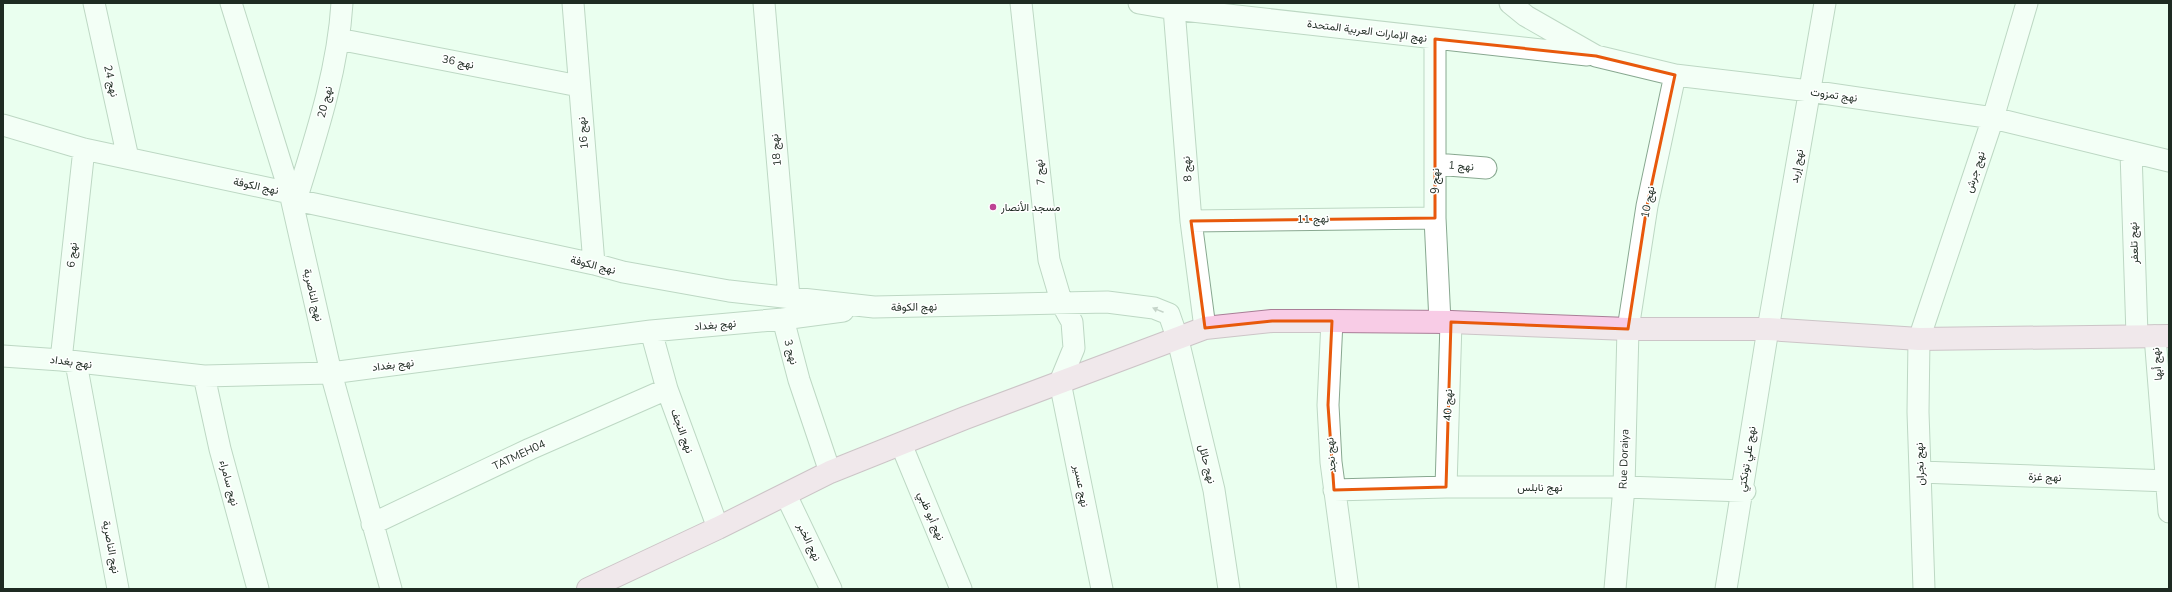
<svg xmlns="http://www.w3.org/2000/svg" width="2172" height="592" viewBox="0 0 2172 592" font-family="'Nunito Sans',Vazirmatn,sans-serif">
<rect width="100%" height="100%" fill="#eaffef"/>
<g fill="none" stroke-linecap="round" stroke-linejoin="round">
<g stroke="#88a890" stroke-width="23">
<path id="minor" d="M94,3l34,155
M231,3l59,190 41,180 60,216
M573,3l21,261
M764,3l25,294
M1021,3l28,257 13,44 10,18 2,26 -14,34 42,207
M1139,3l35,6 413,46
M1510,3l16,13 70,40 79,19 135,16 183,27 176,43
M1174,9l17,212 14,107
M338,39l241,47
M1435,39v179l5,104
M3,125l81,24 206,44 6,7 298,64 29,8 106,19 145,16 233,-5 47,6 15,6 9,26 36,150 15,99
M2131,152l6,183
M1435,164l51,4
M296,200c20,-64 42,-130 46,-197
M1191,221l244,-3
M1332,321l-4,84 3,57 17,127
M651,331l16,58 51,139
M2155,336l14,176
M3,356l58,4 143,16 127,-3 320,-42 132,-12
M61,360l23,-211
M76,363l42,226
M204,376l16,73 38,140
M901,444l60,145
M830,472l-31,-92 -16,-61 60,-8
M1920,472l249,9
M1446,487l5,-165
M1334,490l112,-3h178l121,4
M786,495l45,94
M372,524l158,-75 137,-60
M1615,589l9,-102 4,-158 19,-123 28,-131
M1726,589l42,-260 57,-326
M1924,589l-6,-177 1,-73 74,-221 34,-115"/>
</g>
<g stroke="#a97e97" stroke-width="24">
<path id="major" d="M588,589l130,-61 112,-56 135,-54 240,-90 67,-7h60l119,1 177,7h140l151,10 250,-3"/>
</g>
<use href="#minor" stroke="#fff" stroke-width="21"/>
<use href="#major" stroke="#f8cce6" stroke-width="22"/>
</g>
<defs><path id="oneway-solid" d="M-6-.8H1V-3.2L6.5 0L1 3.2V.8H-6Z"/></defs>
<use fill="#9aa09c" href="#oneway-solid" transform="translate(1158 310) rotate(-158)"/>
<path d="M0 0H2172V592H0ZM1435,39l161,17 79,19 -28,131 -19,123 -177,-7 -5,165 -112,3 -6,-85 4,-84h-60l-67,7 -14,-107 244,-3z" fill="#eaffef" fill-opacity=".55" fill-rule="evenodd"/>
<path fill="none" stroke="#e8590c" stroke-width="3" stroke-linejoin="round" d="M1435,39l161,17 79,19 -28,131 -19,123 -177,-7 -5,165 -112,3 -6,-85 4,-84h-60l-67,7 -14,-107 244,-3z"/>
<circle fill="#bd4394" stroke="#fff" stroke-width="1.5" cx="993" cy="207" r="4"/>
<g text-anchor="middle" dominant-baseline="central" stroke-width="3" stroke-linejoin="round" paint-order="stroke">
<g font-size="11" fill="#1e2b22" stroke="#fff">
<text transform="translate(1367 31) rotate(7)">نهج الإمارات العربية المتحدة</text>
<text transform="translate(458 62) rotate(11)">نهج 36</text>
<text transform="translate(111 81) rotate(77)">نهج 24</text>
<text transform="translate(1834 95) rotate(8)">نهج تمزوت</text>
<text transform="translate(325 102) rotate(-76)">نهج 20</text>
<text transform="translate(583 133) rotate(-95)">نهج 16</text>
<text transform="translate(776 150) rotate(-95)">نهج 18</text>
<text transform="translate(1461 166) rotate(4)">نهج 1</text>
<text transform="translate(1797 166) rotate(-80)">نهج إربد</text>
<text transform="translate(1187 169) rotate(-94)">نهج 8</text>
<text transform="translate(1040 172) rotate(-96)">نهج 7</text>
<text transform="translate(1975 172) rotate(-72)">نهج جرش</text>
<text transform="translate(1435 181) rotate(-90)">نهج 9</text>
<text transform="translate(256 186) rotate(12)">نهج الكوفة</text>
<text transform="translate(1648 202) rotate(-79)">نهج 10</text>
<text transform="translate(1313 219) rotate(-1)">نهج 11</text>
<text transform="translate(2134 243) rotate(-92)">نهج تلعفر</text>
<text transform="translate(72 255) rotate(-84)">نهج 6</text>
<text transform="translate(593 265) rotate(14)">نهج الكوفة</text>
<text transform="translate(313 295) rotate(77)">نهج الناصرية</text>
<text transform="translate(914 307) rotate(-1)">نهج الكوفة</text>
<text transform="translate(715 325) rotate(-5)">نهج بغداد</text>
<text transform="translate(791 352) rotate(75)">نهج 3</text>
<text transform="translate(71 362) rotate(7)">نهج بغداد</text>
<text transform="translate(2157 364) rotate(-95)">نهج أبها</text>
<text transform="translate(393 365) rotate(-7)">نهج بغداد</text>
<text transform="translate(1448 405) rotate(-88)">نهج 40</text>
<text transform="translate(682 431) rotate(70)">نهج النجف</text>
<text transform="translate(519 455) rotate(-25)">TATMEH04</text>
<text transform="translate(1331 455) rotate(-94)">نهج نجد</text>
<text transform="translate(1624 459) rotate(-88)">Rue Doraiya</text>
<text transform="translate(1747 459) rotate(-81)">نهج علي تونكتي</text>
<text transform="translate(1207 464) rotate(76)">نهج حائل</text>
<text transform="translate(1920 464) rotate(-92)">نهج نجران</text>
<text transform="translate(2045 477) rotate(2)">نهج غزة</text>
<text transform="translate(229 483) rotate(75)">نهج سامراء</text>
<text transform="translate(1081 486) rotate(79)">نهج عسير</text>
<text x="1540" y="487">نهج نابلس</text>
<text transform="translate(931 516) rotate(67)">نهج أبو ظبي</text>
<text transform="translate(809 542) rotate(65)">نهج الخبر</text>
<text transform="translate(111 547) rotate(79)">نهج الناصرية</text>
</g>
<g font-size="11" fill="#1e2b22" stroke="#fff" text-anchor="start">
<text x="1001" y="207">مسجد الأنصار</text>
</g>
</g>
<rect width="2172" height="592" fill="none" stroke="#1e2b22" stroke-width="8"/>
</svg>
